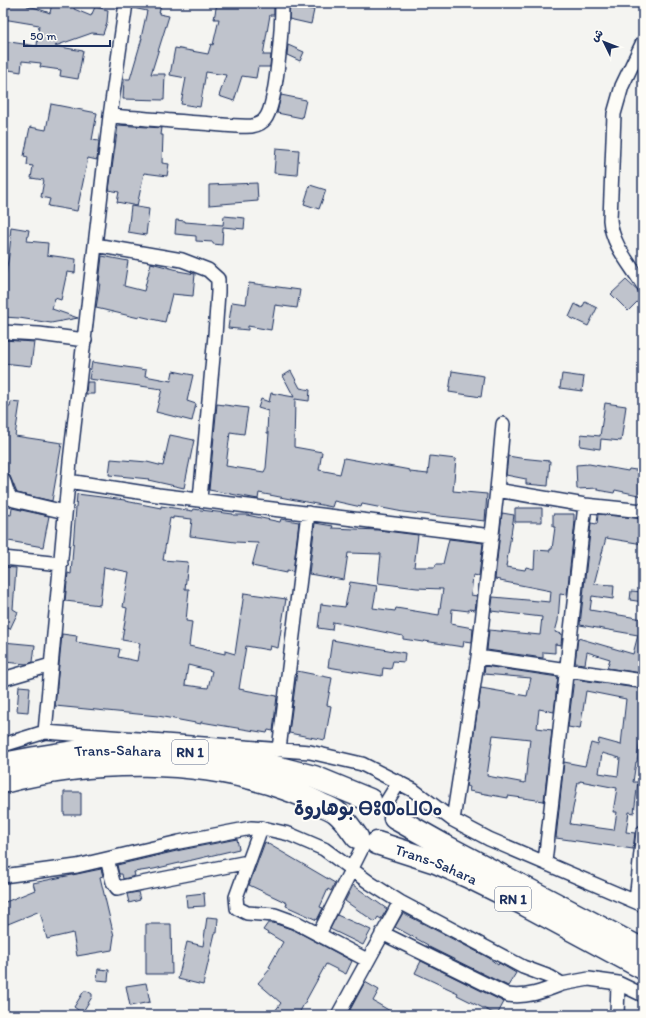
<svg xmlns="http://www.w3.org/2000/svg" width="646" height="1018" viewBox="0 0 646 1018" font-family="Itim,'Playpen Sans Arabic','Noto Sans Tifinagh',sans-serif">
<rect width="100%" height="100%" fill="#f4f4f1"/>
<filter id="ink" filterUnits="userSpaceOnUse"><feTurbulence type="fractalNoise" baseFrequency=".025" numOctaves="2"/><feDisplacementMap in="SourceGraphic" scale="8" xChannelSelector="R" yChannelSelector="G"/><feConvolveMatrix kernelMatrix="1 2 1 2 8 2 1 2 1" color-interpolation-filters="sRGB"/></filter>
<g filter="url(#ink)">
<path fill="#bfc3cc" stroke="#1b2f5e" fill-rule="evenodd" d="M3,3h24v3l9,2 14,5 2,-10h23l-1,6 17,7 4,-9 13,3 -1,12 -4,12 -11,-1 -37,13 28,5 -5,28 -18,-3 1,-6 -21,-3 1,-4 -19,-2 -1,11 -18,-3v-28l34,5 2,-21 -36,-6z
M134,3h27l-2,11 10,2 -18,58h14l-1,26 -41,-1 1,-20h6l12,-41h-1l6,-27 -14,-3z
M217,3h57v12h-4l-7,40h8l-1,12h-12l-2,11 -14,-2 -8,25 -15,-5 7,-21 -20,-3 -6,35 -19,-3 5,-26 -16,-3 5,-27 33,6 3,-10 2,1 6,-26h-5z
M290,4l24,6 -3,14 -22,-5z
M288,45l16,7 -4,9 -13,-6z
M281,95l25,5 -4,18 -25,-5z
M51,104l46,9 -5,27 7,1 -2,19 -9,-2 -11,53 -29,-5 2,-7 -9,-2 3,-17 -13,-2 2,-12 -6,-1 1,-8 -4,-1 6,-29 16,3z
M118,125l44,3 -1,7h2l-1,28 7,1 -2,12 -23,-3 -7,33 -20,-4 2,-10 -10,-2z
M276,148l23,2 -2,25 -23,-2z
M257,183l1,18 -49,4v-20z
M310,185l16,5 -7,19 -15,-5z
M131,206l18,3 -3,26 -18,-3z
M224,216l21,2 -1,11 -21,-2 -1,18 -9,-1v-2l-17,-1v-5l-21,-2 1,-14 9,1v1l38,3z
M11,227l18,3 -2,11 21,2 -1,12 29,4 -1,14 -8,-1 -6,28 -6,-2 -3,11 26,9 -27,5 -32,-5 -16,-1v-34h1l5,-28 2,-18h-1z
M102,256l26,5 -4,25 20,5 7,-28 27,7v1l17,3 -2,22 -21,-2 -7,28 -26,-6v2l-43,-10 4,-25h-1z
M626,280l17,16 -15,15 -17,-17z
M249,283l51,7 -3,18 -22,-3 -4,25 -23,-4v4l-20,-2 4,-26 14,2z
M585,302l12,6 -9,18 -19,-9 6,-13 7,4z
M3,340l31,2 -3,24 -28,-3z
M92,362l54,8 -1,6 26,5 2,-10 20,4 -6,26 9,3 -4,17 -36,-9 6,-23 -73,-10z
M291,371l9,17 10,2 -1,11 -14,-2 -1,48 28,5 -3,18 21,4 4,-16 66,12v2l18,2 2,-18 26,3 -3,32 34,3 -2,27 -82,-9 -41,-8 -1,3 -27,-6 -2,6 -73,-14 -1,6 -49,-9 8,-86 31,4 -4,26 -14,-2 -4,34 38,6 2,-4 3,-35h-2l1,-22 -10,-3 3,-9 8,3 2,-9 23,4 -11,-21z
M452,371l32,5 -3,21 -32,-5z
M562,374l22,3 -2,14 -22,-3z
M87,382h7v12h-8z
M11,402l9,1 -5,33 47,7 -10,58 -35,-8 -7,-17 -3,-3 -4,-1v-65h7z
M605,403l21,3 -5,35 -20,-2 -1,10 -20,-3 1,-12 19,2z
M170,435l24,5 -10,48 -36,-8 1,-1 -40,-4 2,-16 36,3 16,4z
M508,456l12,2 30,3 -2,25 -22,-2v-5l-20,-4z
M589,464l39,7 1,-2 14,2v25l-28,-6 -1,3 -17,-3 1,-2 -21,1 -1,-24z
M77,494l48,6v1l36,7v-2l32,5v-2l40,5v1h14l33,7 1,-3 18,3 -6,50 -7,-1v2l-34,-7 6,-23 -23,-1 -45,-6 2,-17 -19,-2v2l-3,-1 -7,42 25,2 -3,27h4l-3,32 6,1 -3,24 36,8v-3l10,3 9,-61 42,6 -8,49 -8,-2 -1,4 -23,-4 -7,43 38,7 -4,35 -5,-1 -1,3 -66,-11v2l-43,-8 -103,-10 7,-72 15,2 -1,6 44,7 -2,8 19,4 3,-18 -18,-3 5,-32 -4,-1 6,-35 -25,-5 -4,38 -35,-4 3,-28 3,1zM188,665l24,6 -4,17 -23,-3z
M12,508l37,8 -6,31 -40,-7v-12l3,-14 5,1z
M515,508h27v14h-27z
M502,513l12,2 -8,52 19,3 1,-3 8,2 1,-19 15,1v-2h2l3,-22h-2v-13h21v7h1l-8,74 -7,-1 -2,27 -3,11 7,2 -1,11 -6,-1v9l-12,-1v6l-56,-8 2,-20 51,5 2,-18 -51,-6 2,-14 57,5 1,-11 -51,-10v-1l-5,-1z
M598,514l45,5v25l-37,-6 -12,46 20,1 -1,14 -21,-3 -2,14 53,9v45l-2,9 -34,-5 3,-9 -23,-7 -2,12 -10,-1 3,-25 55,16 5,-19 -58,-10 11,-102 6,1z
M315,523l18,3 -1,2 46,2 40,5 -4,32h21l1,-3h7l6,-25 34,4 -4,33 -6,-1 -2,20 6,1 -2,14 -6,-1v2l-17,-2 -1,15 22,4 -1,14 -8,-1 -1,6 -39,-6 -1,1 -20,-3v-3l-70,-14 -1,8 -14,-2 3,-24 24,3 5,-25 27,4 -4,22 22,3 1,-3 43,7 4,-26 -26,-1 -39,-5 3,-29 -33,-1 -4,27 -35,-6z
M3,567l13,1 -3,41 5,3 -8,17 -7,-3z
M631,591l12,1v10l-13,-2z
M332,640l73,13 -1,9 -11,-1 -2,8 -8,-1 -1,8 -54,-9z
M3,642l32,3 -2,17 -6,2 -24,-2z
M485,666l73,11 -4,35 -15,-3 -2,19 15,2 -8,71 -36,-5v2l-39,-7 1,-4 -4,-1 15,-98 46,8 4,-18 -47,-4zM493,735l37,4 -5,44 -38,-7z
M297,671l35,7 -5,27 4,1 -6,34 -36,-7z
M574,679l69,10v24l-6,49h-1l-3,20h5l-4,31 -5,-1 -3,20 9,1 -2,16 -77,-11 8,-76 21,4 6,-23 7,2 1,-6 22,6 5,-46 -40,-8 -6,38 -12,-2zM602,753l18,5 -2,18 -19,-3zM580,781l37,7 -4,24h4l-3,18 -44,-6 8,-42h2z
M19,686l11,1 -2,25 -11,-1z
M64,792h17v23h-17z
M237,839l2,10 -85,20 -20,3 1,4 -12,3 -1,-5h-3l-2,-9 64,-15z
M265,842l70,41 -4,8 -3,-2 -8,18 3,1 -6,12 -31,-14 1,-3 -38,-18z
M101,869l2,7 -3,1 14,59 -2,14 -35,6 -4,-23 -26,6 -7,-28 -37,15v-23l32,-13 -2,-7z
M353,885l34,24 -6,10 -3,-2 -3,5 -30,-21z
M138,892l2,8 -11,3 -2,-9z
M204,893l1,13 -18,1 -1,-12z
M403,913l86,45 9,7 1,-2 17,10 -8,13 -81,-40 1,-1 -33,-18z
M337,915l34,15 -8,15 -33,-16z
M207,917l11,1 -1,15h-2l-12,52 -25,-6 9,-37 16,4z
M268,923h5l21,7 58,31 -6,13 -20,-10 -28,51h-26l9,-12 -23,-20 13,-15 -2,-1 14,-25 -20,-12z
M146,924h25l1,50h-26z
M421,961l83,41 -7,13 -40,-20 1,-2 -43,-20z
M98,969l11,1 -1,11 -11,-1z
M365,982l14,8 -6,11 24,14h-38l-9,-5z
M146,983l4,19 -20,4 -4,-20z
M84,991h3l5,3v3l-10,16 -8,-6z"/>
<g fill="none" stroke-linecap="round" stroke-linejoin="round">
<g stroke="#1b2f5e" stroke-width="16">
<path id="minor" d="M126,3l-16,113 -40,345 -25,271 265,20 52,12 51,26 40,30 36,19 154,66
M643,42l-21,44 -8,28 -4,106c2,25 20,44 33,65
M110,116c30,2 60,5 90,7 17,1 35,4 52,3 5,-1 10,-3 13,-7 12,-14 17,-95 17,-116
M95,245l87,15 26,10 10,9v13l-3,43 -15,164
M3,332l36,2 46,6
M3,480c4,7 3,16 11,20l51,12
M68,481l90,14 334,41
M497,490l88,15 58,6
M3,558l58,6
M478,657l165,24
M3,679l48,-14
M3,745l42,-13
M279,749l29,-236
M386,803l13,-21
M453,820l25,-163 19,-167 6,-66
M261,828l-25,69 1,11 10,5 28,2 22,8 70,37
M107,859l6,23 4,6 131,-26
M545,862l40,-357
M3,876l74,-10 102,-24 72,-14 16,1 22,5 35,15 46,34 30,19 123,65 27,10 12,7 27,-5 29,4 25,12
M636,902l7,-70
M382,933l126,62c19,3 36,-4 54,-11
M319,934l46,-92
M338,1015l62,-113
M617,1015l1,-32"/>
</g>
<g stroke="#1b2f5e" stroke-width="25">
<g id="trunk">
<path id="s1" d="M3,764l32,-6 45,-7 42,-1 74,3 60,9 58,15 56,23"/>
<path d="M3,782c90,-23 195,-25 283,7 13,4 24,10 36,16 5,2 10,4 14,7 8,6 15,17 21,25"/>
<path d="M395,818l48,27 200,105"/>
<path id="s2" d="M377,843l59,19 31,14 59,29 117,63"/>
</g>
</g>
<use href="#minor" stroke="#fdfcf7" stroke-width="13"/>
<use href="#trunk" stroke="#fdfcf7" stroke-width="22"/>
</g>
</g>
<g text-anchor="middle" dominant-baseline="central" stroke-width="4" stroke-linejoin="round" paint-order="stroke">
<g fill="#fdfcf7" stroke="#5f6c8c" stroke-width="1">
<rect x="172" y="740" width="36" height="24" rx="3"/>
<rect x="495" y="887" width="36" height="24" rx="3"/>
</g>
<g font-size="14" font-weight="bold" fill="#1b2f5e">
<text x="190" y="752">RN 1</text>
<text x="513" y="899">RN 1</text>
</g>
<g font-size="15" fill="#1b2f5e" stroke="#fdfcf7">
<text stroke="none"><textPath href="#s1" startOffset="116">Trans-Sahara</textPath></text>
<text stroke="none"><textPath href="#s2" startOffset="63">Trans-Sahara</textPath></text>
</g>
<g font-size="19" font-weight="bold" fill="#1b2f5e" stroke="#fdfcf7">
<text x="368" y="808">بوهاروة ⴱⵓⵀⴰⵡⵔⴰ</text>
</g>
</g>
<rect width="646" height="1018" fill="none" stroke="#fdfcf7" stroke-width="16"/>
<rect x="8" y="8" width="630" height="1002" fill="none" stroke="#1b2f5e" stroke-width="1.5" filter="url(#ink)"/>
<g transform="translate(604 42) rotate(313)" stroke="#fdfcf7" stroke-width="3" paint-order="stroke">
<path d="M0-3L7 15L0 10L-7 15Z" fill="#1b2f5e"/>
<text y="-6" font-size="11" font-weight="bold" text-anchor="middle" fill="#1b2f5e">ش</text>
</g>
<path d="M24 40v6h86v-6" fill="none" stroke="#1b2f5e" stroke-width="2"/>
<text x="30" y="40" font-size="12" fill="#1b2f5e" stroke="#fdfcf7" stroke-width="3" paint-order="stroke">50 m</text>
</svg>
